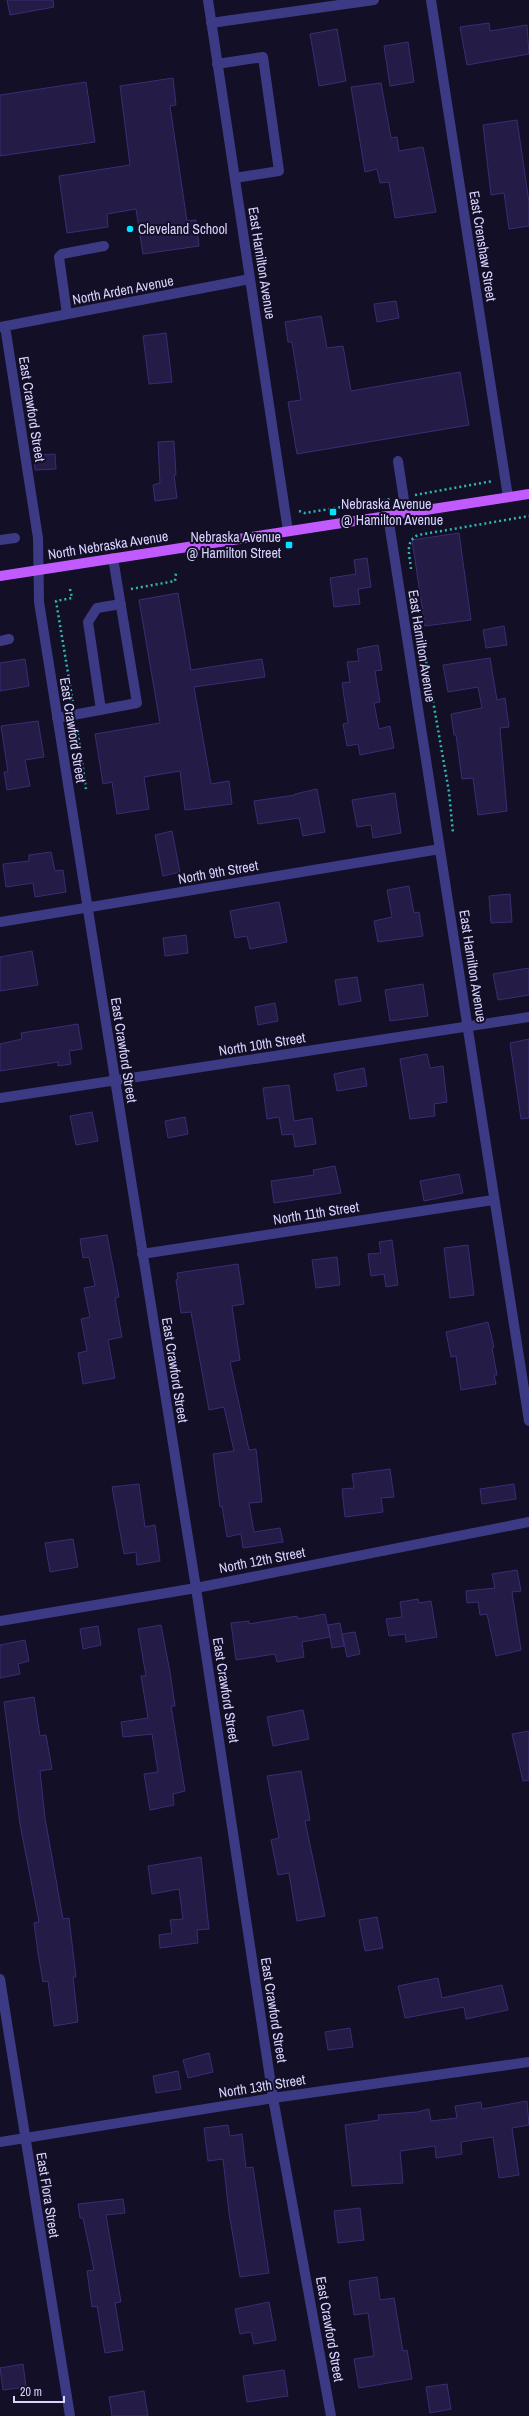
<svg xmlns="http://www.w3.org/2000/svg" width="529" height="2416" viewBox="0 0 529 2416" font-family="'Archivo Narrow',sans-serif">
<rect width="100%" height="100%" fill="#130f26"/>
<path fill="#241b47" stroke="#3b2d73" d="M7,0h46l1,7 -44,8z
M489,23l1,8 37,-6 2,29 -62,11 -7,-38z
M337,29l9,52 -27,5 -9,-52z
M408,42l6,40 -24,4 -6,-40z
M173,78l3,27 -6,1 17,115 9,-1 3,26 -56,8 -7,-45 -29,5 1,13 -41,6 -8,-57 71,-11 -10,-79z
M86,82l9,60 -95,14v-61z
M381,83l10,55 6,-1 2,14 24,-4 13,65 -41,6 -6,-36 -9,1 -3,-14 -12,3 -14,-85z
M517,120l12,82v24l-20,3 -5,-36 -13,2 -8,-70z
M396,301l3,17 -22,4 -3,-18z
M321,316l6,32 16,-2 8,45 109,-19 9,53 -172,29 -9,-52 13,-2 -9,-58h-4l-3,-20z
M166,333l6,49 -23,2 -6,-48z
M174,441l2,34h-2l3,23 -22,3 -2,-16 7,-2 -2,-41z
M55,454l1,15 -21,1 -1,-15z
M459,533l12,87 -46,6 -13,-86z
M367,558l4,29 -13,2 2,15 -26,3 -4,-29 26,-4 -2,-14z
M178,593l13,77 71,-11 3,18 -71,10 17,97 18,-3 3,23 -47,6 -5,-39 -36,6 5,32 -32,5 -5,-32 -9,2 -8,-50 65,-11 -21,-123z
M504,626l3,19 -21,3 -3,-18z
M378,645l4,25 -7,1 5,31 -6,1 5,26 11,-3 4,22 -34,7 -2,-11 -11,2 -4,-22 5,-1 -6,-40 8,-1 -3,-20 12,-1 -2,-12z
M490,658l7,42 8,-2 4,29 -9,1 7,83 -29,4 -5,-37 -11,1 -6,-44h-2l-3,-21 31,-6 -4,-21 -30,5 -5,-27z
M25,659l4,27 -29,5v-28z
M38,721l6,36 -19,3 5,26 -23,4 -3,-18h4l-7,-46z
M317,789l8,43 -22,4 -4,-18 -41,6 -4,-23 41,-6v-1z
M395,793l6,40 -28,5 -2,-13 -14,2 -5,-27z
M172,831l8,41 -17,4 -8,-41z
M51,852l4,19 8,-1 3,22 -31,5 -2,-14 -27,4 -3,-23 26,-3v-6z
M409,886l5,27 5,-1 4,24 -45,6 -4,-21 18,-4 -5,-27z
M510,894l2,28 -21,1 -2,-27z
M279,902l8,40 -37,7 -3,-13 -12,2 -5,-27z
M186,935l2,18 -23,3 -2,-18z
M32,951l6,34 -38,6v-34z
M529,968v27l-31,5 -5,-26z
M357,977l4,24 -22,4 -4,-25z
M423,984l5,32 -38,5 -5,-31z
M275,1003l3,18 -20,4 -3,-18z
M78,1024l4,25 -13,2 2,13 -13,2v-4l-58,9v-27l22,-5 -1,-6z
M529,1039v79l-8,1 -11,-76z
M427,1054l3,14 13,-2 4,36 -13,2 1,12 -25,3 -10,-60z
M364,1068l3,18 -30,5 -3,-17z
M289,1085l5,36 18,-3 4,26 -21,3 -2,-13 -11,1 -3,-18 -12,2 -4,-31z
M92,1112l6,29 -22,4 -6,-29z
M185,1117l3,17 -20,4 -3,-17z
M335,1166l6,27 -67,10 -3,-22 43,-6 -1,-5z
M459,1174l4,19 -39,8 -4,-20z
M107,1235l12,62 -4,1 7,39 -14,3 7,38 -32,6 -5,-31 9,-2 -6,-32 9,-2 -6,-29 11,-2 -6,-29 -6,1 -3,-19z
M392,1240l6,45 -12,2 -2,-13 -13,2 -3,-22 13,-1 -2,-11z
M468,1245l6,50 -24,3 -6,-50z
M337,1257l3,28 -24,3 -4,-28z
M238,1264l6,40 -12,2 8,54 -10,2 19,88 7,-1 6,53 -13,1 5,29 26,-4 3,14 -40,6 -2,-14 -14,3 -5,-31 -2,1 -7,-53 21,-3 -10,-44 -15,3 -18,-98 -10,1 -5,-33 2,-1 -1,-6z
M488,1322l6,25 -2,1 5,27h-3l2,9 -35,6 -5,-34 -5,1 -5,-25z
M390,1469l4,28 -13,1 2,14 -38,5 -3,-28 12,-1 -2,-14z
M139,1484l6,43 10,-2 5,36 -23,4 -1,-13 -12,2 -12,-67z
M514,1484l2,15 -34,5 -2,-15z
M73,1539l5,28 -28,5 -5,-29z
M517,1570l4,21 -9,1 9,58 -25,6 -9,-42 -7,1 -2,-13 -11,1 -1,-12 29,-3 -3,-14z
M418,1599l1,4 12,-2 6,36 -31,5 -1,-8 -16,2 -3,-17 16,-2 -2,-15z
M325,1614l5,23 -28,5 2,15 -27,5 -2,-8 -39,6 -5,-37 18,-2v3l48,-8 1,3z
M340,1623l4,23 -12,2 -4,-23z
M161,1625l9,47 5,34h-4l14,85 -12,3 1,11 -24,5 -6,-36 14,-2 -6,-38 -29,3 -2,-15 27,-4 -7,-42h5l-8,-47z
M98,1626l3,19 -18,4 -3,-20z
M355,1632l5,22 -13,3 -5,-23z
M25,1640l4,21 -11,3 2,10 -20,4v-33z
M34,1697l6,39 6,-1 6,34 -12,2 5,47 18,101 6,-1 7,59h-3l5,45 -24,4 -6,-45 -5,1 -5,-29 -4,-30 5,-1 -19,-98 -16,-122z
M303,1710l6,29 -36,7 -6,-29z
M529,1731v49l-6,1 -11,-47z
M301,1771l9,49 -5,1 20,95 -28,5 -8,-48 -11,2 -7,-35 8,-2 -12,-62z
M201,1857l8,72 -12,1 1,13 -38,5 -1,-13 13,-2 -2,-13 13,-1 -4,-30 -27,5 -4,-28z
M377,1917l6,31 -18,3 -6,-31z
M438,1978l4,20 60,-13 6,25 -42,9 -2,-12 -59,11 -7,-32z
M350,2028l3,19 -25,3 -3,-18z
M209,2053l4,19 -25,6 -5,-18z
M178,2071l3,18 -25,4 -3,-17z
M527,2101l2,24 -17,3 7,47 -20,3 -6,-41 -32,5 1,12 -26,4 -1,-12 -35,5 3,32 -51,3 -7,-61 34,-5 -1,-5 39,-3 12,-3 2,12 26,-3 -2,-12 26,-4 1,7z
M228,2125l2,11 12,-2 4,34 7,-1 16,106 -29,4 -11,-64 -6,-54 -15,2 -4,-33z
M123,2199l2,14 -19,2 15,87 -6,1 8,47 -18,3 -8,-47 -5,1 -5,-36 7,-1 -11,-52h-3l-2,-14z
M360,2208l4,32 -26,3 -4,-32z
M377,2277l3,23 14,-2 9,53 4,-1 5,29 -53,9 -5,-29 20,-3 -6,-43 -14,2 -5,-34z
M269,2302l7,38 -22,4 -3,-12 -11,2 -5,-25z
M23,2364l3,23 -23,3 -3,-22z
M284,2370l4,26 -41,6 -4,-26z
M447,2384l4,25 -21,4 -4,-26z
M144,2391l4,25h-36l-3,-19z"/>
<g fill="none" stroke-linecap="round" stroke-linejoin="round">
<path stroke="#2fb8b0" stroke-width="2.5" stroke-dasharray="2 3" stroke-linecap="butt" d="M415,495l78,-14
M299,511l6,2 86,-14
M411,569c-1,-13 -7,-27 7,-34l111,-19
M70,589l2,9 -16,3 17,102
M131,589l44,-8 1,-8
M420,627l29,165 4,41
M77,728l9,61"/>
<path stroke="#3d3a85" stroke-width="10" d="M208,0l80,531
M431,0l77,497
M211,23l163,-23
M217,64l46,-7 16,114 -44,7
M67,314l-8,-57 3,-3 42,-8
M5,326l33,212 1,64 157,986 77,510 58,318
M0,327l250,-48
M398,461l8,52
M388,516l141,905
M0,540l15,-2
M0,641l9,-2
M101,710l-13,-88 9,-14 24,-4
M57,718l80,-15 -24,-145
M0,922l440,-73
M0,1098l529,-81
M142,1254l351,-54
M0,1621l196,-33 333,-66
M0,1979l70,437
M0,2142l273,-44 256,-36"/>
<path stroke="#c25bff" stroke-width="10" d="M0,576l529,-82"/>
</g>
<g fill="#00e5ff" stroke="#130f26" stroke-width="1.5">
<circle cx="130" cy="229" r="4"/>
<rect x="329" y="508" width="8" height="8" rx="2"/>
<rect x="285" y="541" width="8" height="8" rx="2"/>
</g>
<g text-anchor="middle" dominant-baseline="central" stroke-width="4" stroke-linejoin="round" paint-order="stroke">
<g font-size="14" fill="#d9d4ff" stroke="#130f26" text-anchor="start">
<text x="138" y="229">Cleveland School</text>
<text x="341" y="504">Nebraska Avenue<tspan x="341" dy="16">@ Hamilton Avenue</tspan></text>
<text x="281" y="537" text-anchor="end">Nebraska Avenue<tspan x="281" dy="16">@ Hamilton Street</tspan></text>
</g>
<g font-size="14" fill="#d9d4ff" stroke="#130f26">
<text transform="translate(483 246) rotate(81)">East Crenshaw Street</text>
<text transform="translate(262 263) rotate(81)">East Hamilton Avenue</text>
<text transform="translate(123 290) rotate(-11)">North Arden Avenue</text>
<text transform="translate(32 409) rotate(81)">East Crawford Street</text>
<text transform="translate(108 545) rotate(-9)">North Nebraska Avenue</text>
<text transform="translate(422 646) rotate(81)">East Hamilton Avenue</text>
<text transform="translate(73 730) rotate(81)">East Crawford Street</text>
<text transform="translate(218 872) rotate(-10)">North 9th Street</text>
<text transform="translate(473 966) rotate(81)">East Hamilton Avenue</text>
<text transform="translate(262 1044) rotate(-9)">North 10th Street</text>
<text transform="translate(124 1050) rotate(81)">East Crawford Street</text>
<text transform="translate(316 1213) rotate(-9)">North 11th Street</text>
<text transform="translate(175 1370) rotate(81)">East Crawford Street</text>
<text transform="translate(262 1560) rotate(-11)">North 12th Street</text>
<text transform="translate(226 1690) rotate(81)">East Crawford Street</text>
<text transform="translate(274 2010) rotate(81)">East Crawford Street</text>
<text transform="translate(262 2086) rotate(-9)">North 13th Street</text>
<text transform="translate(48 2195) rotate(81)">East Flora Street</text>
<text transform="translate(330 2329) rotate(80)">East Crawford Street</text>
</g>
</g>
<path d="M14 2396v6h50v-6" fill="none" stroke="#d9d4ff" stroke-width="2"/>
<text x="20" y="2396" font-size="12" fill="#d9d4ff" stroke="#130f26" stroke-width="3" paint-order="stroke">20 m</text>
</svg>
